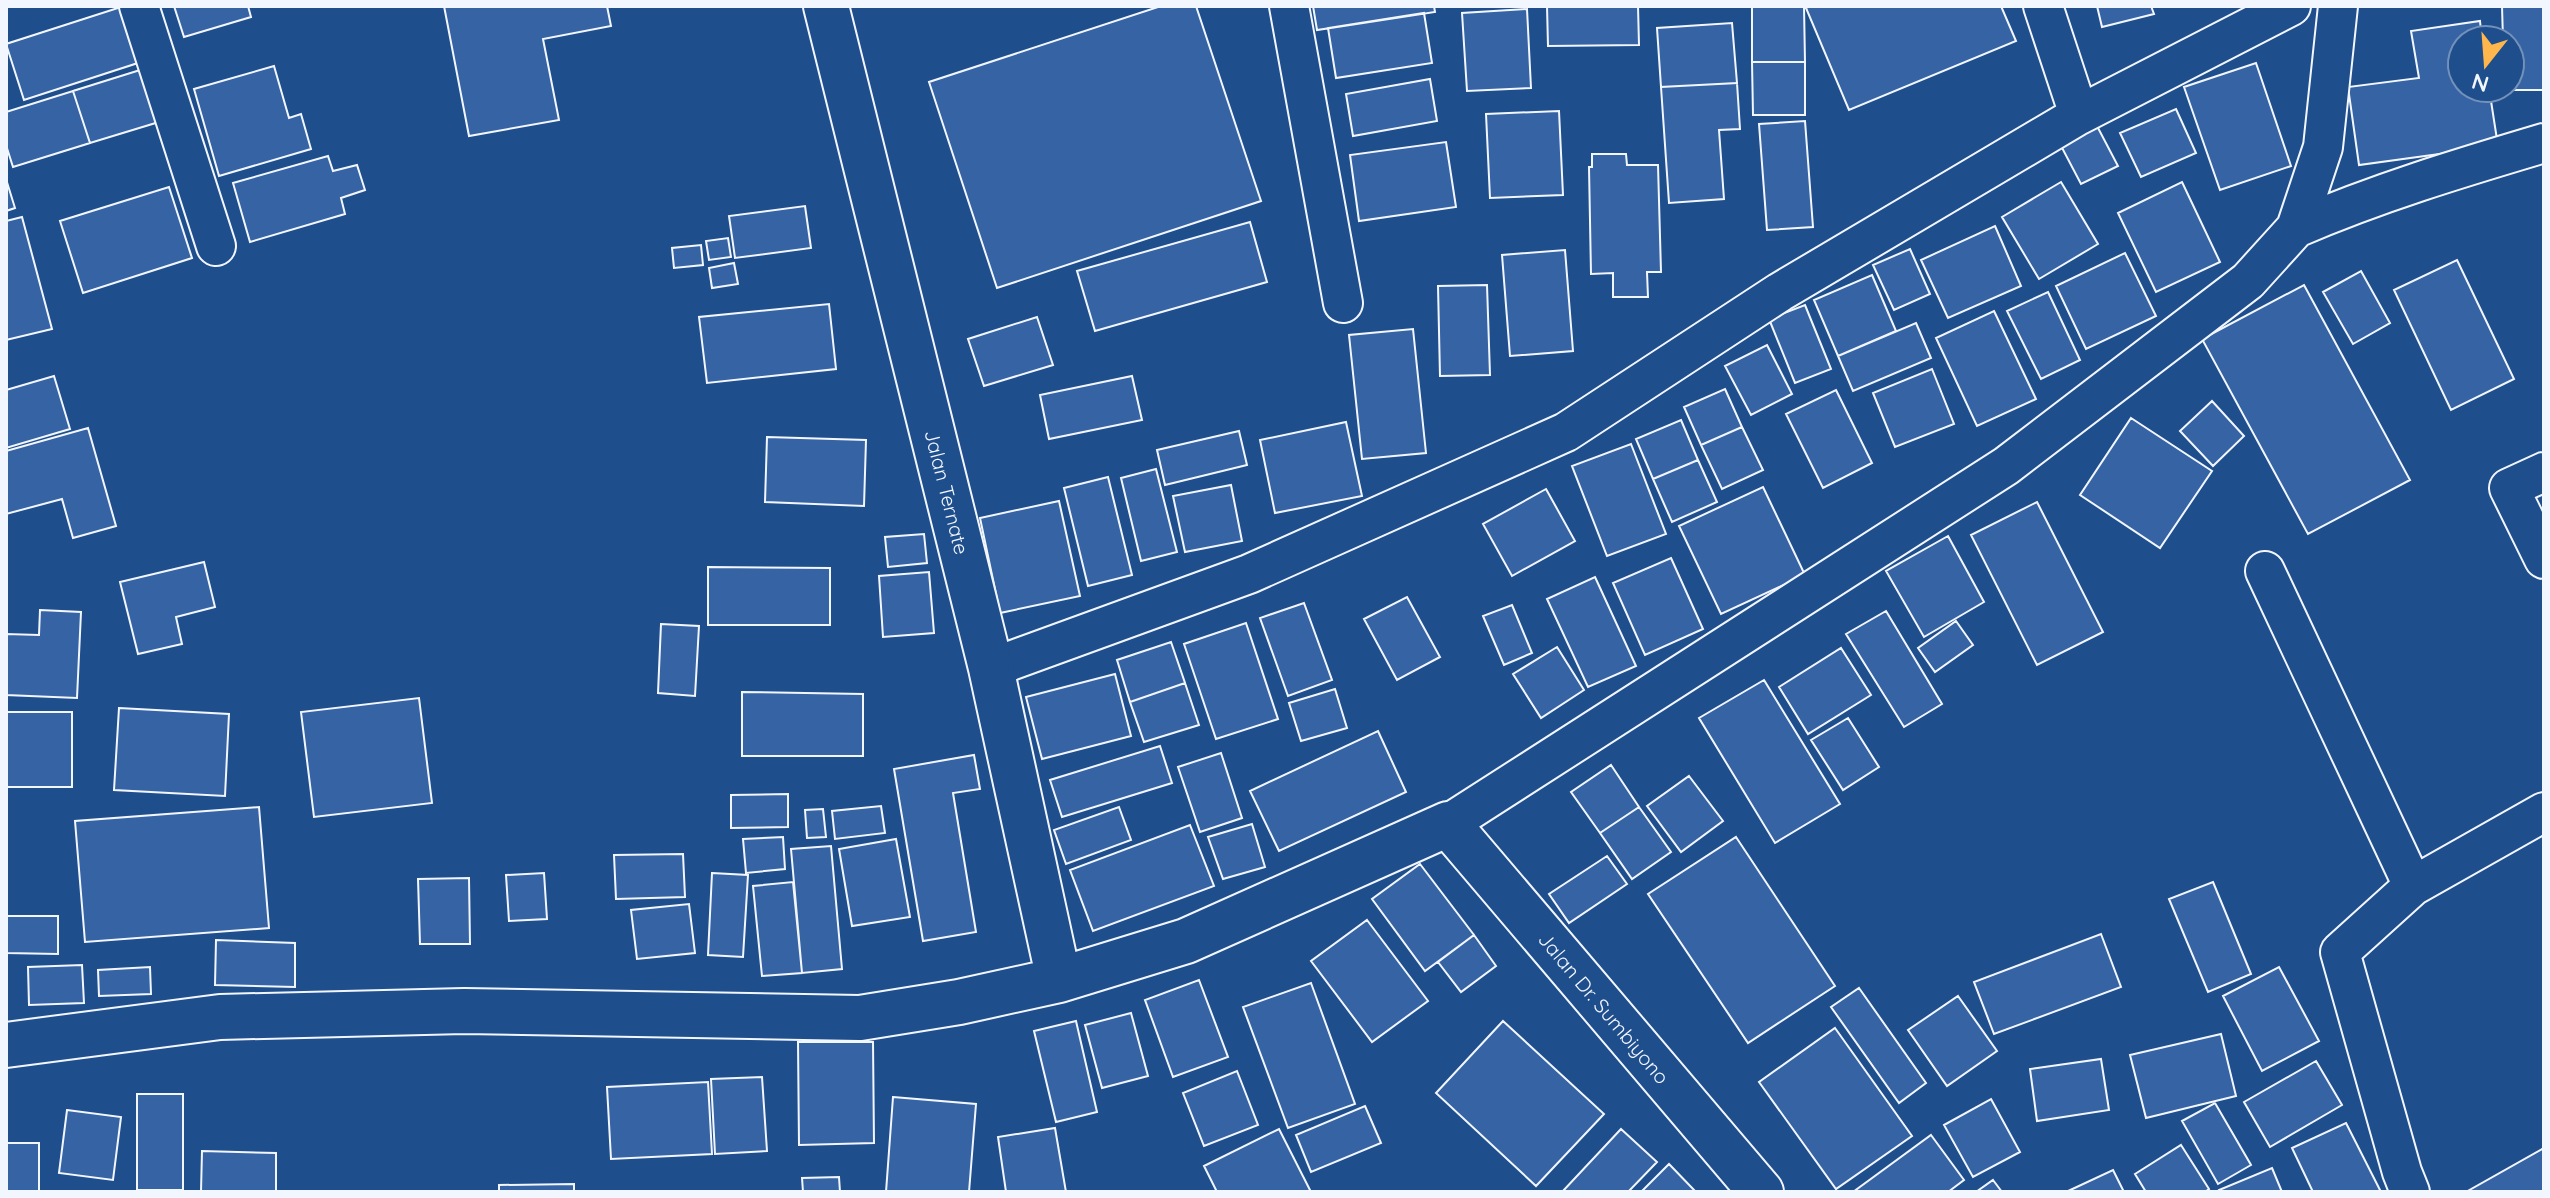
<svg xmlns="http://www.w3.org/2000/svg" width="2550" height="1198" viewBox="0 0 2550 1198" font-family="Quicksand,sans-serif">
<rect width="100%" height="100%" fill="#1f4e8c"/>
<path fill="#3563a3" stroke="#f2f6ff" stroke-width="2" d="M124,6l20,55 -120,39 -18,-56z
M174,6h74l3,11 -67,20z
M444,6h163l4,20 -68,13 16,81 -90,16z
M1161,6h35l65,195 -264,87 -68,-206z
M1313,6h121l1,6 -118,18z
M1547,6h91l1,39 -91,1z
M1752,6h52l1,56h-53z
M1810,6h191l15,35 -167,69 -43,-102z
M2097,6h54l3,8 -52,13z
M2502,6h42v84h-41l7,-2v-48h-7z
M1527,9l4,79 -64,3 -5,-78z
M1424,13l8,50 -96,15 -8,-50z
M2480,21l2,19h-20v48h27l9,58 -139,19 -11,-78 71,-9 -8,-47z
M1732,23l5,60 -76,4 -4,-59z
M1752,62h53v53h-52z
M2256,63l35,103 -71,24 -36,-103z
M156,65l16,53 -82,25 -17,-52z
M274,66l15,52 12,-4 10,35 -92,27 -25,-87z
M1430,79l7,42 -84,15 -7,-42z
M1737,83l3,46 -21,1 5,69 -55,4 -8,-116z
M73,91l17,52 -77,24 -7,-22v-33z
M2176,109l20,44 -55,24 -21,-44z
M1559,111l4,84 -73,3 -4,-84z
M1805,121l8,106 -46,3 -8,-106z
M2097,126l21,40 -37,18 -21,-40z
M1446,142l10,65 -97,14 -9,-66z
M1592,154h34l1,11h31l3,107h-14l1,25h-35v-24l-22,1 -2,-107h3z
M328,156l5,15 24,-6 8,25 -24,8 4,16 -95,28 -17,-59z
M6,179l9,29 -9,3z
M2061,182l37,62 -59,35 -37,-62z
M2182,182l38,80 -64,30 -38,-79z
M169,187l23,71 -109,35 -23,-72z
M805,206l6,42 -76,10 -6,-42z
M22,217l30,112 -46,11v-119z
M1250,222l17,60 -172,49 -18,-60z
M1995,226l26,60 -73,32 -27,-58z
M728,238l3,19 -22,3 -3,-19z
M701,245l2,20 -29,3 -2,-20z
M1910,249l20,45 -36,16 -21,-45z
M1565,250l8,101 -63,5 -8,-101z
M2125,253l31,63 -70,33 -30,-63z
M2457,260l57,119 -63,31 -57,-120z
M734,263l4,21 -26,4 -3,-20z
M2361,271l29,52 -37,21 -30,-52z
M1872,275l24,56 -58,25 -24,-56z
M1487,285l3,90 -50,1 -2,-90z
M2304,285l106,195 -102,54 -106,-195z
M2048,292l32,68 -39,19 -34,-68z
M829,304l7,65 -129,14 -8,-66z
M1805,305l26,64 -36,14 -26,-64z
M1994,311l42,88 -59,27 -41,-88z
M1037,317l16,48 -69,21 -16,-47z
M1916,323l15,35 -78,33 -15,-35z
M1413,329l13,124 -64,6 -13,-124z
M1767,345l25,49 -41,21 -26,-49z
M1932,369l22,55 -59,23 -22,-54z
M54,376l16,53 -64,19v-58z
M1132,376l10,44 -93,19 -9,-44z
M1725,389l17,38 -41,18 -17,-38z
M1836,390l36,73 -49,25 -37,-74z
M2212,401l32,35 -31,30 -33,-35z
M2131,418l81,53 -52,77 -80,-53z
M1681,420l17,40 -45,19 -17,-40z
M1346,422l16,74 -87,17 -15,-73z
M1742,427l21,43 -41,19 -21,-44z
M88,428l28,98 -43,12 -11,-39 -56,15v-63z
M1239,431l8,34 -82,20 -8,-35z
M767,437l99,3 -2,66 -99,-4z
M1631,444l35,90 -59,22 -35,-90z
M1698,460l19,42 -45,20 -19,-43z
M1156,469l21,83 -36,9 -20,-83z
M1108,477l24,98 -44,11 -24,-98z
M1231,485l11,56 -57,11 -12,-56z
M1763,487l42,88 -84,39 -42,-88z
M1546,489l29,52 -63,35 -29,-52z
M1059,501l21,95 -80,17 -20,-95z
M2037,502l66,130 -66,33 -66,-130z
M924,534l3,29 -39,4 -3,-30z
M1948,536l36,66 -60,35 -38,-66z
M1671,558l32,71 -58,26 -32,-72z
M204,562l11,45 -39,10 6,27 -44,10 -18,-72z
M708,567l122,1v57h-122z
M929,572l5,61 -51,4 -4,-61z
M1595,577l41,89 -48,21 -41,-88z
M1407,597l33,60 -43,23 -33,-61z
M1304,603l28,77 -44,16 -28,-78z
M1512,605l20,48 -28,12 -21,-49z
M40,610l41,2 -4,86 -71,-3v-61l33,1z
M1886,611l56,93 -38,23 -58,-93z
M1956,621l17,24 -38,27 -17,-24z
M1246,623l32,96 -62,20 -32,-95z
M661,624l38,2 -4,70 -37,-3z
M1171,642l14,41 -55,19 -13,-42z
M1557,647l27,43 -43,28 -28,-44z
M1841,648l30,47 -63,39 -29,-47z
M1115,674l16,62 -89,23 -16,-62z
M1764,680l76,124 -65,39 -76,-125z
M1185,683l14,42 -55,17 -14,-40z
M1335,689l12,39 -46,13 -12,-38z
M742,692l121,2v62h-121z
M419,698l13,105 -118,14 -13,-105z
M119,708l110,6 -4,82 -111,-6z
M6,712h66v75h-66z
M1848,718l31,49 -36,23 -32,-50z
M1378,731l28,61 -127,59 -29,-60z
M1160,746l12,37 -110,34 -12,-37z
M1221,753l21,65 -42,14 -22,-65z
M974,755l6,34 -27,4 23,139 -53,9 -29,-172z
M1611,765l28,42 -39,26 -29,-41z
M1689,776l34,45 -42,31 -34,-46z
M788,794v33l-57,1v-33z
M881,806l4,27 -50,6 -3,-28z
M259,807l10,121 -184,14 -10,-121z
M1119,807l12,33 -65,24 -12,-34z
M1639,807l32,45 -39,27 -32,-46z
M823,809l3,28 -19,1 -2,-28z
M1252,824l13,43 -42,12 -15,-42z
M1190,825l24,61 -121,45 -23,-61z
M783,837l2,32 -39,4 -3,-34z
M1736,837l99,149 -87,57 -100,-149z
M896,839l14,78 -58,9 -13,-77z
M831,846l11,123 -40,4 -11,-124z
M683,854l2,43 -69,2 -2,-44z
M1607,856l20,28 -58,39 -20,-29z
M1420,864l54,71 -49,36 -53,-72z
M544,873l3,46 -38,2 -3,-46z
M712,873l36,2 -5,82 -35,-2z
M469,878l1,66h-50l-2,-65z
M793,882l9,91 -40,3 -9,-90z
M2213,882l38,92 -43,18 -39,-93z
M689,904l6,49 -58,6 -6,-49z
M6,916h52v38l-52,-1z
M1367,920l61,81 -56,41 -61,-81z
M2101,934l20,53 -127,47 -20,-52z
M1474,935l22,31 -35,26 -23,-30z
M216,940l79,3v44l-80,-2z
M82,965l2,38 -55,2 -1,-38z
M150,967l1,27 -52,2 -1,-26z
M2279,967l40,74 -57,30 -39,-75z
M1199,980l29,77 -55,20 -28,-77z
M1311,983l44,121 -67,24 -45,-121z
M1859,988l67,95 -27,20 -68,-96z
M1958,996l39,55 -50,35 -39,-56z
M1131,1013l17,63 -46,12 -17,-63z
M1076,1021l21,91 -41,10 -22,-91z
M1503,1021l101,93 -68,72 -100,-93z
M1835,1028l77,108 -76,53 -77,-107z
M2221,1034l15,62 -90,22 -16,-63z
M798,1042h75l1,101 -75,2z
M2101,1059l8,51 -72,11 -7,-52z
M2316,1061l26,44 -72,42 -26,-45z
M1237,1071l21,54 -54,21 -21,-53z
M762,1077l5,74 -52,3 -4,-75z
M708,1082l4,72 -101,5 -4,-72z
M137,1094h46v96h-46z
M893,1097l83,7 -7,88h-83z
M1991,1099l29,53 -47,25 -29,-52z
M2215,1103l36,62 -33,19 -36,-63z
M1365,1106l16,37 -70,29 -15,-37z
M67,1110l54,7 -8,63 -54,-7z
M2346,1123l35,69h-68l-21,-44z
M1055,1128l11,64h-60l-8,-55z
M1279,1129l32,63h-94l-13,-26z
M1621,1129l36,33 -29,30h-66z
M1931,1135l33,45 -16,12h-95z
M6,1143h33v49h-33z
M2181,1145l28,44 -4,3h-59l-11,-18z
M2544,1148v44h-78z
M202,1151l74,2v39h-75z
M1669,1164l27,28h-55z
M2272,1168l10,24h-62l-1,-2z
M2113,1170l11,22h-58z
M839,1177l1,15h-37l-1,-14z
M1993,1180l9,12h-26z
M574,1184v8h-75v-7z"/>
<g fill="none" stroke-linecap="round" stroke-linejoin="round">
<g stroke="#f2f6ff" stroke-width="42">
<path id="minor" d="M139,6l77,240
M1289,6l54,297
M2043,6l36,109
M2296,228c81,-35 164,-60 248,-85
M2544,472l-35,16 35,71
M2265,571l148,315
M991,668l258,-94 317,-142 214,-140 299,-177 212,-109
M1448,824l558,-358 242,-185 48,-53 27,-81 15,-141
M2410,1192l-8,-20 -62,-220 73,-66 131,-74"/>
</g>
<g stroke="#f2f6ff" stroke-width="48">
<path id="tertiary" d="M826,6l165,662 68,312
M6,1045l214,-28 244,-6 396,7 99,-16 100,-22 127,-39 262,-117 313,368"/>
</g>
<use href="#minor" stroke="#1f4e8c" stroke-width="38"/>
<use href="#tertiary" stroke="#1f4e8c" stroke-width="44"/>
</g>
<g text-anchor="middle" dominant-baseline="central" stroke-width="6" stroke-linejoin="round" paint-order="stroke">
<g font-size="20" fill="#f2f6ff" stroke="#1f4e8c">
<text transform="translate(947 492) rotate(76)">Jalan Ternate</text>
<text transform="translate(1604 1008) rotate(50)">Jalan Dr. Sumbiyono</text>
</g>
</g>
<rect width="2550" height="1198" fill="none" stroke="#f2f6ff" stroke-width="16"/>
<g transform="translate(2486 64) rotate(197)"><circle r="38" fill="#1f4e8c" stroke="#7391ba" stroke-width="2"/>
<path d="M0-6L14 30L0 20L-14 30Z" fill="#ffb74d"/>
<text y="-12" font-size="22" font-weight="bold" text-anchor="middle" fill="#f2f6ff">N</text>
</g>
</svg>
